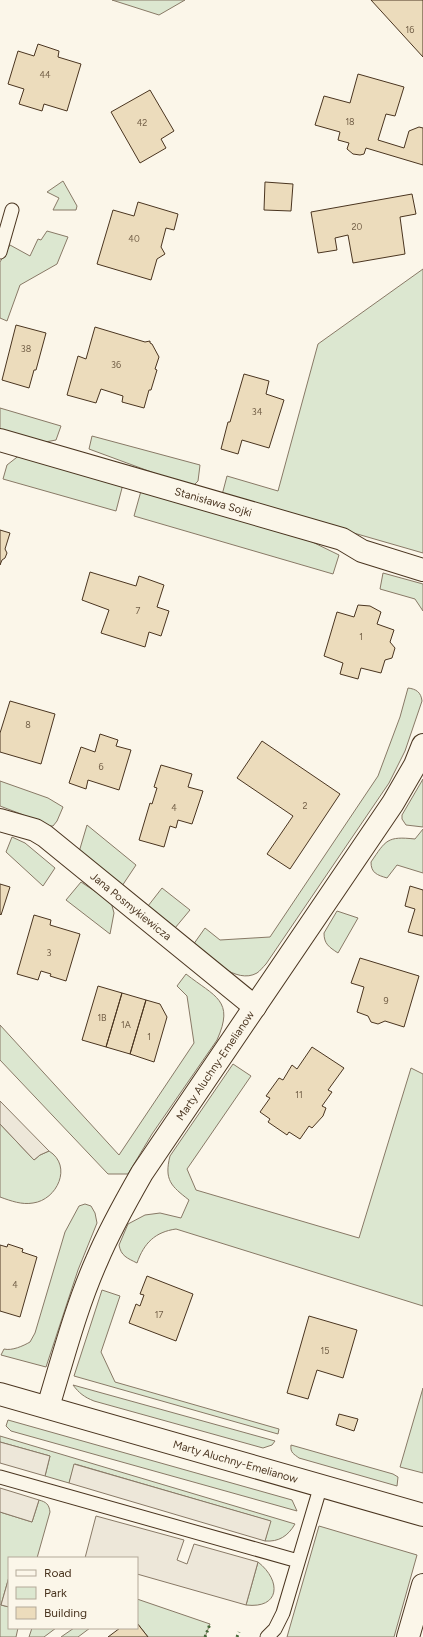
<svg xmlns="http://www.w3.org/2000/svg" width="423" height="1637" viewBox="0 0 423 1637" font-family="Figtree,sans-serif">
<rect width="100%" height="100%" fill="#fbf6e9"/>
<path fill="#dce7d0" stroke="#887966" d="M112,0h73l-26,15z
M63,181l14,25 -1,4h-23l6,-12 -12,-6z
M47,231l21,6 -11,27 -37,21 -13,36 -7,-3v-56l10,-17 20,11 8,-17 3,1z
M423,269v284l-201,-58 5,-19 51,15 40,-147z
M0,408l61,18 -5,14 -16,3 -40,-13z
M92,436l108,29 -2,16 -6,6 -103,-38z
M21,454l100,29 1,5 -6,23 -113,-32 4,-14z
M141,491l159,45 39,19 -6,19 -199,-58z
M383,573l40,11v27l-8,-12 -35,-10z
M408,688c8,1 13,4 14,13l-17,50 -16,32 -123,181c-3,3 -6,7 -9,9 -21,12 -48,-16 -64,-28l12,-17 15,12 50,-3 108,-161 22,-59z
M423,779v48l-17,-2 -4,-6v-4z
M0,781l48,17 15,9 -6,14 -4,5h-7l-25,-12 -21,-8z
M87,825l49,40 -14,21 -43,-34z
M423,829v44l-26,-8 -10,13c-10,-3 -16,-5 -16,-16 15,-22 16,-26 44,-23z
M12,837l13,6 30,25 -12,18 -37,-34z
M81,882l30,20 3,11 -4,21 -44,-34z
M162,888l28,22 -15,18 -27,-22z
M337,911l21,7 -20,35c-9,-6 -14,-9 -14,-20z
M186,974c29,23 49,26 31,66l-65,94 -24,40h-20l-108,-114v-35l119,130 75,-112 -7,-47 -10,-10z
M233,1064l18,12 -64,93 9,21 163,48 52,-170 12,6v232l-247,-77c-21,3 -32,14 -39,34 -10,-5 -16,-7 -18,-18l9,-21 17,-9 15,-2 21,5 8,-18c-18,-14 -25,-20 -19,-44z
M0,1124l34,36 6,-5 9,-4c24,15 8,49 -16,52 -11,2 -22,-2 -33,-6z
M85,1204l6,2 4,7 2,10 -19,47 -32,97 -45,-12 3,-6c8,2 19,-3 26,-7l5,-9 30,-101 14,-26z
M102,1290l18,6 -19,56 14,30 164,47 -1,5 -204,-58z
M73,1385l202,56 -3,4 -9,3 -169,-47c-10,-4 -15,-8 -21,-16z
M423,1388v85l-23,-6z
M8,1420l284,80 5,11 -286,-80 -5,-5z
M0,1436l295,88c-7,12 -16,18 -30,17l5,-20 -195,-57 -6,19 -24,-7 5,-20 -50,-14z
M291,1445l102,29 5,3 -1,9 -98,-28c-5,-4 -9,-5 -8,-13z
M39,1500c7,2 10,4 11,12l-13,46h-28v19l-8,28 8,2v21h9l-2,9h-16v-125l32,10z
M319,1526l98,29 -23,82h-107z
M258,1562c24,19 22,47 -12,43z
M137,1599l73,25 -5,13h-57l-11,-14z
M32,1628h24l-12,9h-15z
M74,1628h16l-12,9h-17z"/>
<path fill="#ede7d9" stroke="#887966" d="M0,1101l49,50 -9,4 -6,5 -34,-36z
M0,1442l50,14 -5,20 -45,-13z
M74,1464l197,57 -6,20 -196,-58z
M0,1488l39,12 -7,22 -32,-10z
M96,1516l88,24 -7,20 10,4 7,-20 64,18 -12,43 -109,-31v-16h-52z
M9,1577v30l-8,-2z"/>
<path fill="#ecdcbc" stroke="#4a3520" d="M371,0h52v57z
M38,44l21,7 -1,6 23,7 -14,47 -23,-7 -2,7 -23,-7 5,-15 -16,-5 10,-33 16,5z
M358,74l46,13 -9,29 -9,-2 -8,26 26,8 5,-17 10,-4 4,1v37l-57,-17 -2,6 -4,1 -7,-1 -6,-5 2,-6 -11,-3 2,-8 -25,-7 9,-29 26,7z
M150,90l24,41 -13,8 5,9 -26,15 -29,-51z
M265,182l28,2 -2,27 -27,-1z
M412,194l4,20 -16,3 5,37 -52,9 -5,-28 -13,3 2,12 -19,3 -7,-41z
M138,202l40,12 -4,16 -8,-2 -5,19 4,7 -8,5 -6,21 -54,-16 16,-54 21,6z
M16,325l30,8 -10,37h-2l-5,18 -27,-8z
M95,327l50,15 5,-1v2l2,1 7,13 -4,12 2,1 -6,20h-2l-5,18 -22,-6 1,-6 -22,-7 -5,14 -29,-8 11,-39 8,3z
M244,374l25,7 -3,13 18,6 -15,48 -27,-8 -4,14 -17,-5 7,-27h2z
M0,530l10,3 -5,16 2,4 -2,5 -3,2 -2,5z
M90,572l46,14 3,-10 25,9 -7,22 12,4 -8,25 -12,-4 -4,15 -44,-14 8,-23 -27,-10z
M358,605l12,1 11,6 -4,12 17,6 -4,12 5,6 -3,10 -7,2 -4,13 -20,-5 -3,11 -18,-5 3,-11 -19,-7 13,-44 17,5z
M10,701l45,13 -14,50 -41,-12v-19z
M100,734l18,6 -2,6 15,4 -12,40 -31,-10 -2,9 -17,-6 12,-36 14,5z
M262,741l78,53 -50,75 -23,-15 26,-38 -56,-38z
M161,765l31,9 -4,13 15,4 -11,33 -14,-4 -2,8 -6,-2 -6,21 -25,-7 11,-37 2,1 5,-16 -3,-1z
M0,884l10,3 -9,28 -1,-1z
M410,886l13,4v46l-15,-4 7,-23 -10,-3z
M34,915l17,5 -1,5 30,9 -14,47 -16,-5 1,-2 -10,-3 -3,9 -21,-6z
M360,958l59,18 -15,51 -19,-6 -7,3 -7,-2 -3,-6 -11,-4 7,-25 -13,-4z
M98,986l24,7 -16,54 -24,-7z
M122,993l24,7 -16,54 -24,-7z
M146,1000l14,4 7,13 -13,45 -24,-8z
M312,1047l32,21 -16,22 4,2 -10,14 4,2 -3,8 -11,12 -3,-2 -9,13 -11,-7 -2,3 -19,-13 2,-3 -10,-7 10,-14 -4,-2 13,-18 4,2 9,-15 5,4z
M8,1244l15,5 -1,3 15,5 -17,60 -20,-6v-66l7,2z
M147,1276l46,18 -17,47 -47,-18 7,-19 4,2 4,-11 -4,-1z
M309,1316l48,14 -14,48 -26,-8 -9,29 -21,-6z
M339,1414l19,5 -4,12 -18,-6z
M137,1623l11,14h-40l12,-9h17z"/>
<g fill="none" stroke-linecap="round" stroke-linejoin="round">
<g stroke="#4a3520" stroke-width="15">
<path id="service" d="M0,252l12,-42
M0,1477l298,84
M267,1637l8,-8 8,-16 38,-128"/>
</g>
<g stroke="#4a3520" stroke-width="24">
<g id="minor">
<path id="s1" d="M0,440l342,99 20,12 61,19"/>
<path id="s2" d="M0,820l35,10 10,6 210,171"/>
<path id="s3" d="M0,1394l423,121"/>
<path id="s4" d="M48,1407c15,-49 28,-100 49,-147 13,-31 29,-59 45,-87l251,-370 22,-38 8,-20"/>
<path d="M408,1637l15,-52"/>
</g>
</g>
<use href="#service" stroke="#fbf6e9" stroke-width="13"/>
<use href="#minor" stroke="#fbf6e9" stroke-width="22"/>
<path stroke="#436837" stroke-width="3" stroke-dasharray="2 3" stroke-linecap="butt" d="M205,1637l5,-13
M237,1637l2,-5"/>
</g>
<g text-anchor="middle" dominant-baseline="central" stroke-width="3" stroke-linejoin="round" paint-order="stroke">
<g font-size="9" fill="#725f47">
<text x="410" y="29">16</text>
<text x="45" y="74">44</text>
<text x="350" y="121">18</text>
<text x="142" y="122">42</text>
<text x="357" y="226">20</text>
<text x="134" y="238">40</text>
<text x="26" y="348">38</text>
<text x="116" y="364">36</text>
<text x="257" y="411">34</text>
<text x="138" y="610">7</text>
<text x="361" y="636">1</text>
<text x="28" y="724">8</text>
<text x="101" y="766">6</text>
<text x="305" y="805">2</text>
<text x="174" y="807">4</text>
<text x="49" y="952">3</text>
<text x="386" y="1000">9</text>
<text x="102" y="1017">1B</text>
<text x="126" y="1024">1A</text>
<text x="149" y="1036">1</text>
<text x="299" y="1094">11</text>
<text x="15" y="1284">4</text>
<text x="159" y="1314">17</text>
<text x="325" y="1350">15</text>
</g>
<g font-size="11" fill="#4a3520" stroke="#fbf6e9">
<text stroke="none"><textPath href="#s1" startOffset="222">Stanisława Sojki</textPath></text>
<text stroke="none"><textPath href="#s2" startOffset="159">Jana Posmykiewicza</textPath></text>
<text stroke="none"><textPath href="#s4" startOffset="383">Marty Aluchny-Emelianow</textPath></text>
<text stroke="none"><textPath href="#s3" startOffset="245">Marty Aluchny-Emelianow</textPath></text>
</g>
</g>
<rect x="8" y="1557" width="130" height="72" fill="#fbf6e9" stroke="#b4a999"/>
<rect x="16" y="1570" width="20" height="6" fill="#fbf6e9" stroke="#b4a999"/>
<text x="44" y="1577" font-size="12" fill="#4a3520">Road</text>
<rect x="16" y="1587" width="20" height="12" fill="#dce7d0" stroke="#b4a999"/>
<text x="44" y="1597" font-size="12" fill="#4a3520">Park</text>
<rect x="16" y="1607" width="20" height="12" fill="#ecdcbc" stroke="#b4a999"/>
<text x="44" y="1617" font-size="12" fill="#4a3520">Building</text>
</svg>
